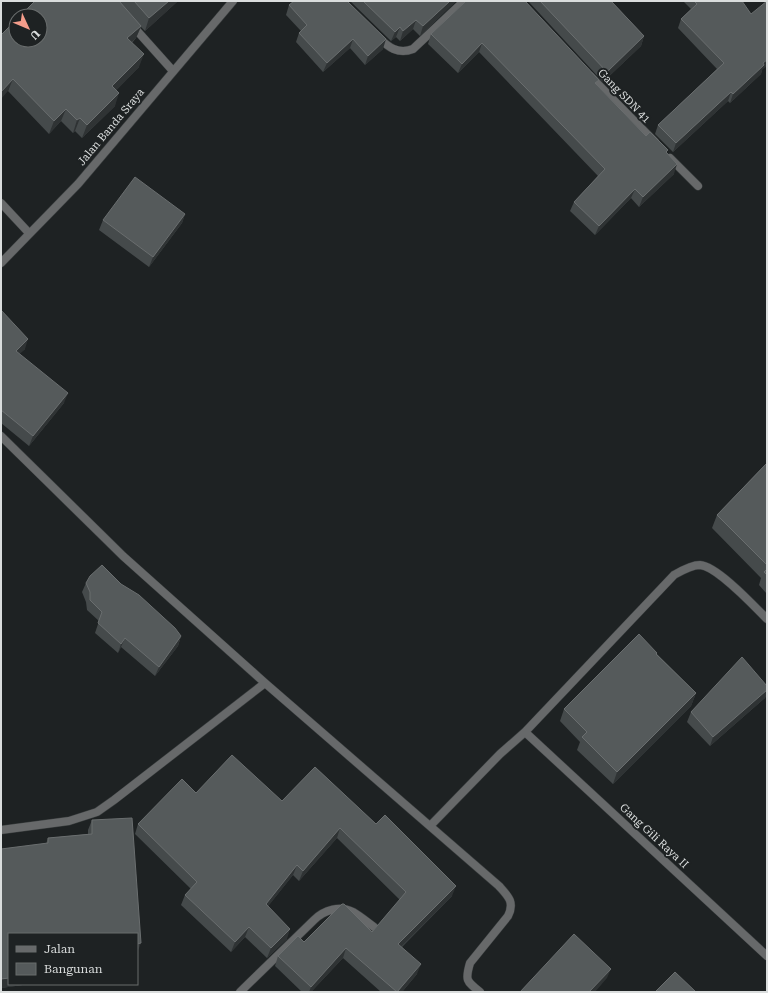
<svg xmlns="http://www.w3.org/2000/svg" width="768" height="993" viewBox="0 0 768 993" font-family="'Roboto Serif',serif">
<rect width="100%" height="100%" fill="#1e2223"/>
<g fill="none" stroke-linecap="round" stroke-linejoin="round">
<g stroke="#383c3d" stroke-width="9">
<path id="minor" d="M131,24l42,47
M378,37c10,10 20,18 35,12l51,-48
M590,76l65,66
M670,158l28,28
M1,203l28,30
M1,436l122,120 142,127 234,203c9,10 16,16 9,30l-38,47c-5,17 -4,18 10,29
M525,732l242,224
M430,826l70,-72 25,-22 149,-157c7,-4 17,-10 26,-10 17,1 54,41 67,54
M1,830l68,-9 28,-9 17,-12 151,-117
M240,992l74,-72c10,-10 26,-15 39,-8 7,4 14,10 21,15"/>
</g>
<g stroke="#383c3d" stroke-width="9">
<path id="tertiary" d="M1,263l77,-79 155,-183"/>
</g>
<use href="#minor" stroke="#67696a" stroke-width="8"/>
<use href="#tertiary" stroke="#67696a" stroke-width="8"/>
</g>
<path fill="#454a4b" d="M35,1h143l-33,30 -4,-4 -5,11 -4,5 7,24 -23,23 -1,16 -33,32 -7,-7 -2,2 -12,-12 -12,13 -41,-43z
M350,1h106l-36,35 -7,-7 -13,12 -4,-4 -5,4z
M466,1l131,84 49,51 21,17 7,21 -35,33 -8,-9 -36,37 -25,-24 4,-9 24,-26 -119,-124 -21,21 -30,-29 3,-10z
M528,1h84v1l32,34 -3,10 -38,36z
M683,1h59l20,69 -1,4 -31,29 -2,-2 -55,51 -18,-18 3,-9 59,-56 -39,-41 3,-9 10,-10z
M289,5l94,44 -18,16 -15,-17 -27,24 -27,-30 3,-9 2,-2 -15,-16z
M185,214l-3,9 -33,44 -50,-37 4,-10z
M1,310l24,39 -6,5 45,49 -35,43 -28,-23z
M767,463v131l-8,-9 2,-7 -49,-50 5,-13z
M86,583l35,1 60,52 -3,10 -23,30 -34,-29 -3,6 -23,-20 4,-12 -12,-11 -1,-8 -4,-10z
M657,653v1l39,39 -5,13 -78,78 -36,-34 3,-8 -20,-21 4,-12z
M767,686v7l-2,5 -55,48 -23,-24 4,-10z
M315,767l137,129 -50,51 15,27 -15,18h-21l-38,-34 -32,34h-9l-27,-26 3,-10 26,-14 68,-10 28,-32 -63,-62 -38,43 -6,-6 -25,31 19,33 -20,19 -22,-21 -14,15 -50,-47 4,-10 6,-6 -56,-55 3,-10 58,-31 86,8z
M92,820l45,133 -128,-19 21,50 -29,4v-139l45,-5 2,-6 40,-4v-4z"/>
<path fill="#2f3334" d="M169,1h9l-33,30 4,-13z
M450,1h6l-36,35 3,-10z
M416,20l-3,9 -13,12 3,-10z
M141,26l-5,12 -14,13 5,-13z
M400,27l-4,10 -5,4 4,-9z
M644,36l-3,10 -38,36 4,-10z
M353,39l-3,9 -27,24 4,-9z
M386,39l-3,10 -18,16 3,-9z
M482,43l-3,9 -21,21 4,-9z
M144,54l-5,13 -31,32 4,-13z
M767,60v6l-5,4 -1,4 -31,29 3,-9z
M13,79l-5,12 -7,8v-7z
M731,92l-3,9 -55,51 3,-9z
M119,93l-4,13 -33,32 5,-13z
M66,109l-5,12 -12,13 5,-13z
M80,118l-5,13 -2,2 4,-13z
M677,164l-3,10 -35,33 4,-10z
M635,189l-4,9 -36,37 4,-9z
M185,214l-3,9 -33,44 4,-10z
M28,339l-3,10 -13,12 4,-10z
M68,393l-4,10 -35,43 4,-10z
M181,636l-3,10 -23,30 4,-9z
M125,638l-4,9 -3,6 3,-9z
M767,690v3l-2,5 -55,48 3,-9z
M696,693l-5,13 -78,78 4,-12z
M340,828l-3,10 -38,43 4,-10z
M297,865l-4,10 -31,39 4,-10z
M456,886l-4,10 -58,58 4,-10z
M249,927l-4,10 -14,15 4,-10z
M290,929l-3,10 -20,19 4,-10z
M141,943l-4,10v-9z
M346,948l-3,10 -32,34h-2l2,-5z
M421,964l-4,10 -15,18h-5z
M611,969l-4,9 -12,14h-6z
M9,978v6h21l-29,4v-9z"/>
<path fill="#555a5b" stroke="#6a6e6f" d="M35,1h84l22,25 -14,12 17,16 -32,32 7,7 -32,32 -7,-7 -3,2 -11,-11 -12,12 -41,-42 -12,13v-57l15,-15v20h24v-24h-20z
M134,1h35l-20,17z
M294,1h53l39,38 -18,17 -15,-17 -26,24 -28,-30 8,-8 -18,-20z
M363,1h87l-27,25 -7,-6 -13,11 -3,-4 -5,5z
M466,1h59l74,79 -4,3 51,53 4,-4 18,18 -2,2 11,12 -34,33 -8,-8 -36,37 -25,-24 31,-33 -123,-126 -20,21 -31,-30z
M540,1h71l33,35 -37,36z
M694,1h48l9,13 16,-13v59l-4,3 1,2 -31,29 -2,-2 -55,51 -18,-18 66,-62 -43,-44 16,-15z
M135,177l50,37 -32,43 -50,-37z
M1,310l27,29 -12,12 52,42 -35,43 -32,-26z
M767,463v102l-50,-50z
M102,565l19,19 18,11 36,33 6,8 -22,31 -34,-29 -4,6 -23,-21 4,-11 -12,-12v-8l-4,-9 4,-7z
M767,569v6l-3,-3z
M639,634l18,19 -1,1 40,39 -79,79 -35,-35 5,-5 -23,-23z
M742,657l25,29v4l-54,47 -22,-25z
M232,755l50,46 33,-34 61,57 9,-9 71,71 -58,58 23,20 -24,28 -51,-44 -35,39 -33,-31 20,-20 6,6 38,-38h2l28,28 34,-40 -66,-64 -37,43 -6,-6 -31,39 24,25 -19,19 -22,-21 -14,15 -50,-47 12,-13 -59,-58 44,-45 14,14z
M132,818l9,125 -4,1v-10h-128v44l-8,1v-130l47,-6v-5l44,-4v-14z
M574,934l37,35 -22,23h-69z
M675,972l21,20h-41z"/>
<g text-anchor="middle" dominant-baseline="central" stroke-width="4" stroke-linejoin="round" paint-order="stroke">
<g font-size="11" fill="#dadddd" stroke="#1e2223">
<text transform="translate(624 96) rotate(46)">Gang SDN 41</text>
<text transform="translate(111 127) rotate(-50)">Jalan Banda Sraya</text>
<text transform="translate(654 836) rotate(43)">Gang Gili Raya II</text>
</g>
</g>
<rect width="768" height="993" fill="none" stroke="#dadddd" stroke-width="4"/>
<rect x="8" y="933" width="130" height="52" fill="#1e2223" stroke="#696d6d"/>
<rect x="16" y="946" width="20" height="6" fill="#67696a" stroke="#696d6d"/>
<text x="44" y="953" font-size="12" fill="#dadddd">Jalan</text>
<rect x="16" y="963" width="20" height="12" fill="#555a5b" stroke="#696d6d"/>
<text x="44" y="973" font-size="12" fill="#dadddd">Bangunan</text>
<g transform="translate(28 28) rotate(134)"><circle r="19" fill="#1e2223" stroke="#696d6d"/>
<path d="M0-3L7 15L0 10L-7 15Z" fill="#f49d8b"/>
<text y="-6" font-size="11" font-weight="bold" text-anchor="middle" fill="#dadddd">U</text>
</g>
</svg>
